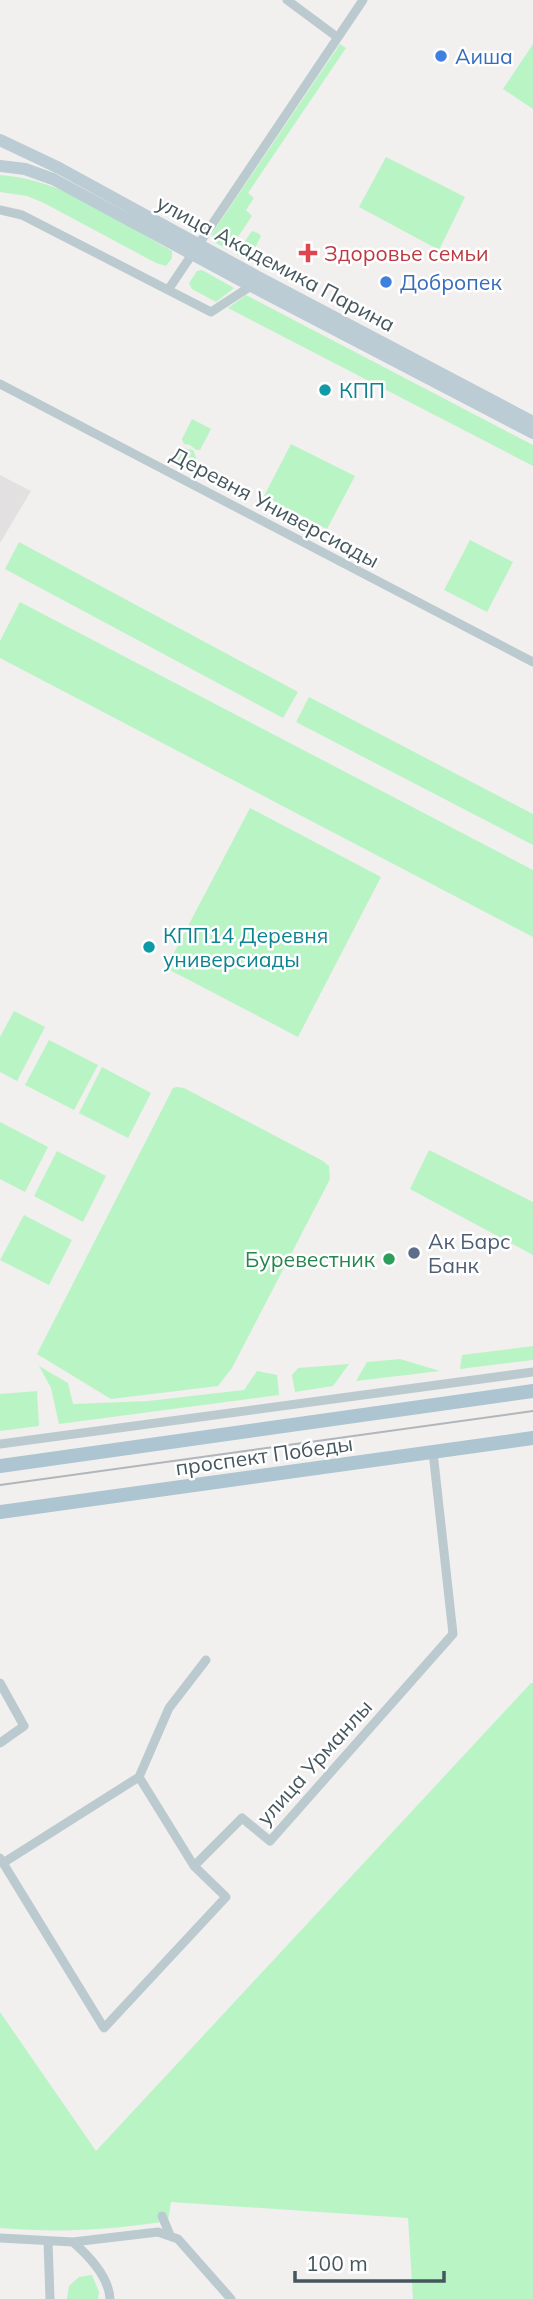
<svg xmlns="http://www.w3.org/2000/svg" width="533" height="2299" viewBox="0 0 533 2299" font-family="Mulish,sans-serif">
<rect width="100%" height="100%" fill="#f2efef"/>
<path fill="#e3e0e1" d="M0,475l31,16 -31,52z"/>
<path fill="#b9f4c5" d="M340,44l6,4 -98,145 6,5 -8,12 6,6 -23,34 -17,-9v-6l3,-6z
M533,44v65l-30,-20z
M386,157l79,40 -26,53 -80,-43z
M0,175c63,4 118,46 172,76v7l-6,8 -10,-3 -112,-60 -17,-7 -27,-4z
M252,231l6,2 3,3 -7,14 -11,7 -7,-3z
M202,270l32,18 -18,14 -24,-13 -3,-6 8,-12z
M246,295l287,150v21l-305,-158z
M192,419l19,10 -11,21h-4l-6,-5 -6,-1 -2,-5z
M291,444l64,32 -28,53 -63,-33z
M183,448l10,2 4,10 -5,12 -22,-12 5,-9z
M470,540l43,22 -26,50 -43,-22z
M19,542l279,150 -15,26 -278,-149z
M20,602l513,268v67l-533,-279v-17z
M309,697l224,117v31l-237,-123z
M250,808l131,69 -83,160 -132,-69z
M14,1011l31,16 -28,54 -17,-9v-35z
M49,1040l49,25 -24,45 -49,-25z
M102,1067l49,26 -23,45 -49,-25z
M177,1087l7,1 139,73 6,5 1,13 -98,189 -14,18 -107,13 -74,-45 136,-266z
M0,1122l48,25 -23,45 -25,-13z
M429,1150l104,52v53l-123,-66z
M57,1151l49,25 -23,46 -49,-26z
M24,1215l48,25 -23,45 -49,-25z
M533,1346v14l-73,9 2,-14z
M400,1359l40,12 -84,10 11,-19z
M349,1364l-16,22 -38,6 -3,-17 6,-7z
M39,1366l29,17 5,21 75,-3 96,-11 13,-19 20,4 2,20 -220,29 -8,-36z
M37,1391l2,35 -39,5v-37z
M531,1683h2v616h-120l-5,-81 -237,-16 -3,19c-60,9 -107,12 -168,7v-216l96,139z
M92,2275l7,17 -1,7h-31l2,-13 10,-9z"/>
<g fill="none" stroke-linecap="round" stroke-linejoin="round">
<path stroke="#bbcacf" stroke-width="9" d="M287,0l50,37
M0,210l22,5 189,97 40,-26
M168,290l195,-290
M0,384l533,278
M0,1444l533,-72
M0,1683l24,43 -24,17
M0,1858l104,170 122,-131 -32,-31 48,-48 28,23 183,-207 -20,-182
M3,1863l136,-86
M194,1866l-55,-89 30,-69 37,-48
M162,2216l8,19
M0,2238l73,4 85,-10 20,7 53,60
M48,2241l2,58
M73,2242c16,14 36,35 37,57"/>
<path stroke="#bbccd5" stroke-width="12" d="M0,140l59,28 199,109 275,145
M0,166l25,3 28,10 198,107 282,147"/>
<path stroke="#acc5d1" stroke-width="14" d="M0,1466l533,-75
M0,1512l533,-74"/>
<path stroke="#b0b6ba" stroke-width="2" d="M0,1485l533,-74"/>
</g>
<g fill="#3f7fe0" stroke="#fff" stroke-width="2.5">
<circle cx="441" cy="56" r="7"/>
<circle cx="386" cy="282" r="7"/>
</g>
<path fill="#e0444e" stroke="#fff" stroke-width="2.5" d="M304.5 242.5h7v7h7v7h-7v7h-7v-7h-7v-7h7z"/>
<g fill="#0f9aa8" stroke="#fff" stroke-width="2.5">
<circle cx="325" cy="390" r="7"/>
<circle cx="149" cy="947" r="7"/>
</g>
<circle fill="#5c6f8a" stroke="#fff" stroke-width="2.5" cx="414" cy="1253" r="7"/>
<circle fill="#2e9e5b" stroke="#fff" stroke-width="2.5" cx="389" cy="1259" r="7"/>
<g text-anchor="middle" dominant-baseline="central" stroke-width="5" stroke-linejoin="round" paint-order="stroke">
<g font-size="21" fill="#366cbe" stroke="#fff" text-anchor="start">
<text x="455" y="56">Аиша</text>
<text x="400" y="282">Добропек</text>
</g>
<g font-size="21" fill="#be3a42" stroke="#fff" text-anchor="start">
<text x="324" y="253">Здоровье семьи</text>
</g>
<g font-size="21" fill="#45575e" stroke="#fff">
<text transform="translate(276 263) rotate(28)">улица Академика Парина</text>
<text transform="translate(275 507) rotate(28)">Деревня Универсиады</text>
<text transform="translate(264 1455) rotate(-8)">проспект Победы</text>
<text transform="translate(314 1762) rotate(-48)">улица Урманлы</text>
</g>
<g font-size="21" fill="#0d838f" stroke="#fff" text-anchor="start">
<text x="339" y="390">КПП</text>
<text x="163" y="935">КПП14 Деревня<tspan x="163" dy="24">универсиады</tspan></text>
</g>
<g font-size="21" fill="#4e5e75" stroke="#fff" text-anchor="start">
<text x="428" y="1241">Ак Барс<tspan x="428" dy="24">Банк</tspan></text>
</g>
<g font-size="21" fill="#27864d" stroke="#fff" text-anchor="end">
<text x="375" y="1259">Буревестник</text>
</g>
</g>
<path d="M295 2271v10h149v-10" fill="none" stroke="#45575e" stroke-width="3.5"/>
<text x="306" y="2271" font-size="21" fill="#45575e" stroke="#ffffff" stroke-width="5" paint-order="stroke">100 m</text>
</svg>
